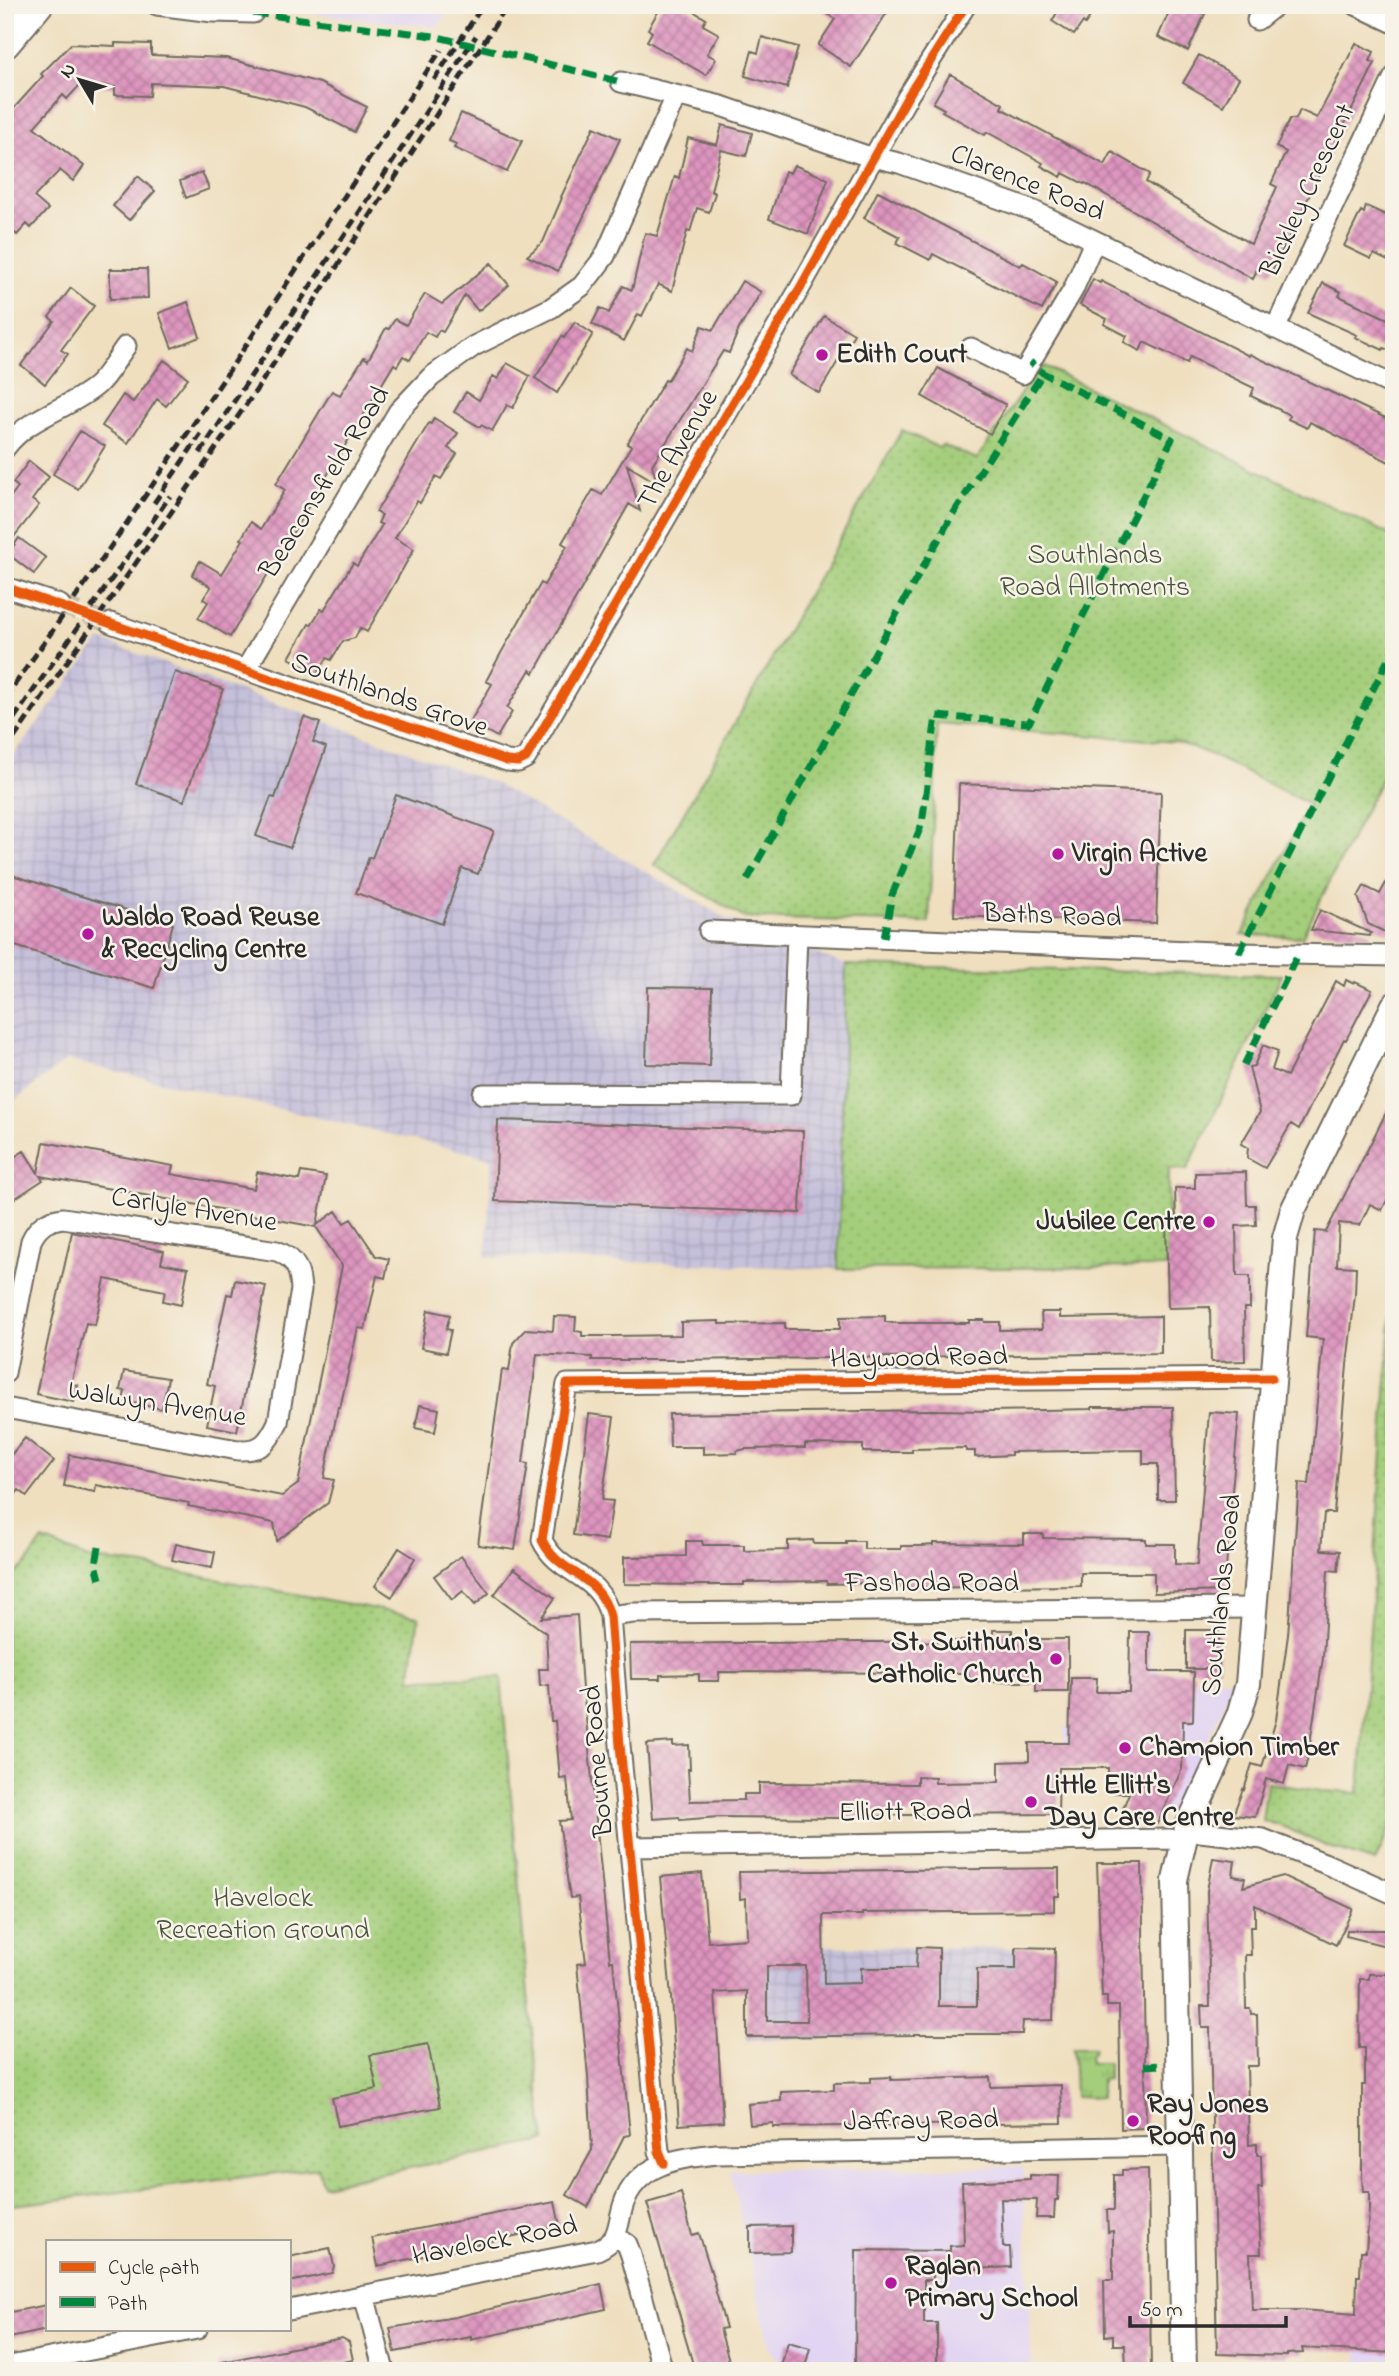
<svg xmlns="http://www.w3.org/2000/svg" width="1399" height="2376" viewBox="0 0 1399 2376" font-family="'Indie Flower',sans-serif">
<defs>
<pattern id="industrial-grid" width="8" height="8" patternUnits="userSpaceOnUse" patternTransform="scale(1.75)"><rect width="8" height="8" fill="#c5c0da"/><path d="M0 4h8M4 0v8" fill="none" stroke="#a9a5bb"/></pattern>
<pattern id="grass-tufts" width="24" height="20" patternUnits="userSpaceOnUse" patternTransform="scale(1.75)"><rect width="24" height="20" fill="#a4ce7b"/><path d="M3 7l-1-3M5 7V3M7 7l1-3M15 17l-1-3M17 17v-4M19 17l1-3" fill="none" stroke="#8db16a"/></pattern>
<pattern id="park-dots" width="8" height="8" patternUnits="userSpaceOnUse" patternTransform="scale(1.75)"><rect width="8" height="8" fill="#a4ce7b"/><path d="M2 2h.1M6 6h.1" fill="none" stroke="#8db16a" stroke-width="1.8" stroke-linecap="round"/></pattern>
<pattern id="building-cross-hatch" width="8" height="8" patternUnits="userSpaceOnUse" patternTransform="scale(1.75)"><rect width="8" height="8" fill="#de95bf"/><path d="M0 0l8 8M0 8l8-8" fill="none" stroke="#b47a9b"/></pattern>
</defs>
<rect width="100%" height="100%" fill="#f7f3e8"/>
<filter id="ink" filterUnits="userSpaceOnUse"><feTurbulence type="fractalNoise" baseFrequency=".0143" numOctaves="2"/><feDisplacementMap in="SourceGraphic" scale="14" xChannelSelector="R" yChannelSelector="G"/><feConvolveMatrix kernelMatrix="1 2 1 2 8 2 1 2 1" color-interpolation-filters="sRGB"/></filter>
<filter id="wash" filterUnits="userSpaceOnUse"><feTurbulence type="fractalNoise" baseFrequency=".00686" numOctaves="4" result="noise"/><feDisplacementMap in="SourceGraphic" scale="28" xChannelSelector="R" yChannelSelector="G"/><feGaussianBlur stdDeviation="1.57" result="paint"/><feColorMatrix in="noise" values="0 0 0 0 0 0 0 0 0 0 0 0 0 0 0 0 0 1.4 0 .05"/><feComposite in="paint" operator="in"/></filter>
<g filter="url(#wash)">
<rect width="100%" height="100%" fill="#efdfbf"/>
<path fill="#e2d4f3" d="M231,5h220l-13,22z
M1130,1630h21l-1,37h7v5l23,-1 -1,5 14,4 38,-1 -7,26 -51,107 -49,-17 10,-26 -69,-2 -1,-40 68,-2z
M1023,2167l9,204h-232l-19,-5 -12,-21 -39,-174z
M1359,2323h35v48h-37z"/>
<path fill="url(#industrial-grid)" d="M100,640l392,142 235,137 119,46 -8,304 -352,-12 6,-99 -425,-98 -62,48v-341z
M795,1945l59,2 201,1 -2,72 -30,1 -1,13 -275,6v-94z"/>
<path fill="url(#grass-tufts)" stroke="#687c53" stroke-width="2" d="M1073,2048h21l-1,5 -3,2v8h18v16l-7,1v18l-26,-1z"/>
<path fill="url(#park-dots)" stroke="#687c53" stroke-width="2" d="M1044,366l350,171v216l-92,184 -60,-2 67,-131 -102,-51 -31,-11 -239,-18 -8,199 -184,-5 -91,-53 248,-435 37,18 3,-3 35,14 57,-85z
M846,965l436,10 -95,195 -18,-2 -2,99 -329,2z
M1394,1274v545l-19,43 -49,-16 -42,-19 -22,-7 5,-37 54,8 38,2z
M43,1540l47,19 33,3 296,55 -9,62 91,-2 27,318 17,146 -222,44 -5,-17 -313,38v-624l21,-18z"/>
<g id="blocks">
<path fill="url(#building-cross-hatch)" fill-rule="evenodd" d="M662,5h21l23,14 -3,6 16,9 -12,20 9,5 -10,16 -59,-34 5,-9 -4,-3z
M815,5h77l-41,62 -33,-22 17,-26z
M1057,5h41l-13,19 -2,-2 -9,13 -22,-14 8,-13z
M1172,5h37l-21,46 -30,-14z
M762,37l36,10 -11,41 -42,-12 7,-25 6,2z
M115,43l36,1v11l75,3 94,25 47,24 -13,25 -49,-25 -81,-21 -73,-3 -1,13 -35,-1v-8l-35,-2 -13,14 -4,-4 -29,32 50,39 -11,15 -13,-11 -26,27 14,12 -17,19 -4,-4 -10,11 -12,-11v-106l38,-42 -2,-2 30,-30 44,2z
M1356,43l18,9 -4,9 5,2 -104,210 -13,-6 -5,12 -168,-96 -1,1 -21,-11 -2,4 -20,-11 2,-3 -56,-31 -2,3 -43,-24 2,-2 -11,-6 17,-29 53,30 -2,4 104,57 7,-13 38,22 -4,8 105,62 26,-57 -6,-3 15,-32 -10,-5 14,-28h6l4,-9 17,8z
M1199,55l40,23 -16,28 -40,-23z
M461,113l61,28 -15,31 -53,-24 2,-4 -7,-3z
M722,125l30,8 -6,23 -25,-6 -10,41 4,2 -6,19 -12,-4 -7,24 -3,-1 -15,60 -14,-7 -16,32 -4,-2 -14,27 -32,-17 8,-16 9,5 14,-27 9,4 13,-57 12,3 18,-60 4,2 9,-40 29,7z
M594,127l26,12 -62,132 -31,-15 16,-14 19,-44 -1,-1z
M794,165l34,14 -20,55 -39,-15 16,-48 5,2z
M202,172l7,17 -23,9 -6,-17z
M138,176l17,15 -26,29 -16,-14z
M878,191l142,75 3,-3 34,19 -15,28 -109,-56 -3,6 -33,-17 3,-6 -36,-19z
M1366,206l28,13v45l-20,-10 -3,5 -27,-13 17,-35 3,2z
M491,263l18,22 -31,26 -13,-16 -22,37 -4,-2 -4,7 -9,-5 -16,28 -7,-4 -6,10 -3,-2 -164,273 -32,-19 10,-16 -5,-3 8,-12 -19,-12 8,-14 22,13 21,-34 -2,-1 10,-17 10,7 24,-39 -9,-6 56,-93 8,4 24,-38 4,3 18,-32 3,1 6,-10 11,6 19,-31 17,10z
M110,269h37l1,29 -38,1z
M1093,279l7,4 1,-2 148,75 1,-2 144,68v31l-5,9 -79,-40 -3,6 -19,-9 2,-3 -8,-5 -31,-15 3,-8 -64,-31 -3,6 -43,-21 -4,9 -16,-9 3,-6 -23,-12 3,-5 -27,-14z
M742,281l19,11 -22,37 -10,24 -6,-2 -71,114 5,18 -30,-18 13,46 -11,-7 -95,169 -4,-3 -23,38 5,4 -15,25 -27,-15 22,-38 -6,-3 15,-28 40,-70 3,2 23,-39 -5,-3 31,-53 9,5 29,-49 -4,-2 38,-64 2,1 20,-33 5,3 10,-25 11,4z
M1323,283l18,9 -2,4 55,26v31l-10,-5 -1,2 -28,-13 2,-2 -49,-22z
M71,288l23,18 -33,44 7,4 -23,30 -24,-19 33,-44 -5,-4z
M188,302l12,35 -28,11 -13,-35z
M824,316l30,18 -35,59 -30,-18z
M575,322l18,12 -36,59 -22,-15 27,-42 2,2z
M164,360l24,18 -22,28 -9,-7 -29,44 -26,-17 21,-31 10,7z
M507,363l23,13 -17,32 -6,-3 -15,26 -11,-6 -1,2 -26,-15 12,-20 13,8 14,-24 5,3z
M938,368l68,37 -16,29 -68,-38z
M434,418l24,15 -10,15 9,6 -16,25 -5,-3 -16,27 -3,-2 -22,37 19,11 -47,83 -7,-4 -5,10 -12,3 -12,19 -4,-2 -10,16 -28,-16 20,-34 2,1 10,-16 3,1 29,-47 4,3 25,-41 -4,-2 4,-8 -6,-3 53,-89 2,1z
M80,431l25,15 -27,43 -25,-15z
M29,461l20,16 -17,23 7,5 -34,43v-44l13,-17 -5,-4z
M19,538l27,20 -12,16 -26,-20z
M175,672l48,17 -39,112 -48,-17z
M304,717l16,6 -7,19 13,5 -36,101 -34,-12 15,-39 4,1z
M959,784l202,8 -5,131 -202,-7z
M396,795l98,36 -16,43 -16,-6 -20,56 -86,-31 13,-36 3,1z
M1394,868v56l-5,10 -21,-10 -10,-27 6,-11 16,8z
M5,873l168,51 -19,64 -149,-45z
M1320,910l51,23 -1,3 -59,-6z
M1346,980l8,4 1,-2 17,8 -26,50 -2,-1 -45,90 -8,-5 -26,44 -18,-10 1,-10 -7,-4 19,-32 -11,-45 5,-1 9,-21 15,6 -6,19 15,6 49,-95 8,5z
M648,987l64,1 -2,78 -64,-2z
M1394,1097v89l-12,24 -12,-6 -10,21 -21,-2 -2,43 19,1 -1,28 -8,70 -13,148h-10l-3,37 19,1 -2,20 -10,-1 -5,88 -15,98 -3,13 -16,-4 -5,19 -18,-5 -11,38 -22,-2 10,-26 1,1 8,-26 10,3 14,-47 12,-85 11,-152 10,1 14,-145 -17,-2 9,-106 11,1z
M498,1120l305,11 -3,82 -305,-12z
M44,1142l129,24 -2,8 83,15 3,-17 42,8 2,-8 25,4 -9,49 19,-14 8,12 7,-4 25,37 13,3 -4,19 -8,-2 -12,53 -7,-1 -18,80 -2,-1 -14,71 10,2 -6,23 -51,38 -3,-18 -86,-17 1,-3 -93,-18 -1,7 -31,-6 6,-31 212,41 16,-12 44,-218 -26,-39 -150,-28 -126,-23 3,4 -38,25v-42l19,-12 14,22z
M1246,1172l1,33h8l1,20 -20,1 1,50h13v32h-6l1,53 -34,1 -1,-55 -42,1 -2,-85 10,-1 -1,-34h20v-15z
M72,1232l92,19 -3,12 27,5 -7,37 -18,-4 2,-10 -60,-12 -10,46 -9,-2 -15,61 7,1 -4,17 -38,-8z
M235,1280l31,6 -29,145 -30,-6 8,-39 -8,-2 20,-90 5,1z
M428,1310l22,5 -4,14 5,1 -5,23 -25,-5z
M1041,1312h19v6l101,-2v37l-483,7h-86v-3l-55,-3 -14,109 5,1 -13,86 -37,-5 24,-175 7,1 4,-28 9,-10 4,-4 27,2 1,-15 22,1 -1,14 7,1v4h30l69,-1v-13l38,-1v3l66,-1v6h55v-12l45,-1v6l7,1h77v-3h15l1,2h15v8l42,-1z
M124,1371l44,7 -6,31 -39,-8 2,-10 -5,-1z
M420,1405l19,4 -4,23 -20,-4z
M1092,1407h81l2,93h-17v-36h-15v-14l-132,2v3l-36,2v-6h-9v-3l-54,1v3h-49v-7l-58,-1v4l-60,1 -8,2v2l-34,1v-7h-33l-1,-33 262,-4 61,1 100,-2z
M1209,1412l30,2 -8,88v35h-3l-3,54 -71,2v-20h-73v13l-180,2v-2h-33v-3l-41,1 -1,-3 -82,1v3h-43l-77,-1v-27l62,-1v-15h16l1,4h41v6l44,-1v-9l25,-1 1,4h32v-3h18v8h37v-3h21l11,-1v-2l91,1v-10h19v4l103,1v5h29v20l22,1z
M589,1414l25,3 -12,83 11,1 -6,39 -34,-5z
M25,1438l29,23 -27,35 -8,-6 -14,18v-46z
M176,1544l39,8 -3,16 -40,-8z
M399,1548l16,10 -23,39 -17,-11z
M461,1556l28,37 -14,12 -12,-14 -11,9 -18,-24z
M514,1568l41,30 -14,20 36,-3 5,74h1l27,272h3l17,174 -6,1 -36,71 -21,-12 25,-45 -4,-74 -11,-112 9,-1 -8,-66 -8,1 -11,-77 12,-1 -4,-42 -7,1 -5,-58h-4l-2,-36 -9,1 -1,-17h9l-2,-36 -52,-38z
M993,1630h19v9h56v53h-32v-10h-57v-4h-10l-1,-5 -249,-1v9h-20v-7l-39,1v4h-29l-1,-35 363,-3z
M1186,1630h33v39h-33z
M1130,1632h19v40h45l-1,49h-10l-1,48 -25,55 -35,-13 7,-18h-21v-25h-49l-1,46 -155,1 -65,3 -119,-1 -39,3 -1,-3 -26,2 -6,-75 26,-2v4l16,-1 1,24h-2l2,32 54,-1v-6h15v-11l158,1v-8l18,1v6l64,-1v-20l30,-1v-18h40l2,-65h26l-1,14h33z
M1213,1858l22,3 -2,15 12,2 -2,9 40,-11 70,33 -17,36 -81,-40v22h-5l1,28h-6l1,53h4l1,6h6l1,52h-11l2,79 8,-1v11h4l1,33h-4l3,66h-11l2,56h49l55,4 1,-38h3l1,-25h5l3,-42v-17h-6l-1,-14v-93h3v-37h-6l1,-69h9v-5h25v379l-92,-5 1,5 -16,1v2l-70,-2 -7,-326h-8l-1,-22h9l-3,-115z
M1097,1863h45l4,265 -25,1 -2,-123h-12v-9h-5z
M1059,1868v28h-5v15l-192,2v2h-39l1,69 37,-1v-15h55l1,-21 22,1v58h38v-37h39v-22l39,1 -2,72 -30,1 -1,13h-108v1l-167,2v-46l-32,2 8,129 -44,3 -8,-128 -11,-120 42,-4 6,69 39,-3 -1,-41 -6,1 -1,-27zM767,1966h39l1,55h-40z
M1347,1930h47v18l-48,-12z
M428,2044l12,63 -102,19 -6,-28 45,-9 -7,-34z
M891,2077v3l99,-3 1,10 70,-2 1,38 -289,4v-4l-23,2 -2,-21 33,-3v-9l53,-2v-7l37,-1v-4z
M1148,2169l3,202h-25l-1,-26h-12v-10l-8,1 -1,-56h9v-49l-5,1 -1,-22h7v-35h8v-5z
M1030,2175l29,1 -1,24h-3l-1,18h-18l1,-18 -36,-1 2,48h7l1,20 -78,4v9h-9v43h13v48h-82l1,-121 94,1v-5l14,-1 -2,-63 68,-3z
M681,2193l11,42 7,-2 16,51 -1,1 12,43 -6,1 12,42h-37l-12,-41h1l-37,-127z
M555,2202l5,24 -182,40 -6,-28z
M791,2226v26l-41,1v-26z
M330,2248l4,18 -2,7 -43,9v-25z
M601,2284l5,25 -135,31v-3l-76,15 -5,-24 65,-11z
M47,2305v25l-42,9v-26z
M342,2338l7,4 4,18 -54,11h-81l-1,-8z
M788,2342l22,6 -6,23 -23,-5z"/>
</g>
</g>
<g filter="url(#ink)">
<use href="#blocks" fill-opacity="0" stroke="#706a5f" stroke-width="2"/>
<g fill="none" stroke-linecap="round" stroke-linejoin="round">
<path stroke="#c8bba1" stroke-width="19" stroke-dasharray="19 10" stroke-linecap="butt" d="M60,605l51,18"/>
<g stroke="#706a5f" stroke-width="23">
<path id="minor" d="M157,5l56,7 40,1
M1356,5l38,18
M1257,20l19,-15
M621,82l100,24 143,49 35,8 135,48 360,175
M1275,329l119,-252
M971,348l52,26 50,-84 17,-39 7,-9
M5,448c24,-32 62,-38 91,-62 12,-10 20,-27 30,-40
M5,587l55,18
M111,623l396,138 11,1 8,-4 274,-470 108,-192 58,-91
M246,669l152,-257 33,-35 43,-31 77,-38 31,-22 23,-30 71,-160
M709,931l530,22 155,3
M483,1094l308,1 6,-160
M5,1373l26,-132c7,-15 16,-21 32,-23l214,33c19,8 23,19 24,39l-23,132c-10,21 -16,29 -40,28l-233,-42
M610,1616l23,-3 622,-5
M1187,1828l13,4 63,7 61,24 70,31
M629,1847l540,-8 13,2
M664,2163l-5,-12 -39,-406 -10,-129c-11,-44 -51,-40 -68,-76l25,-156 705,-6
M616,2237l11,7 4,11 32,116
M364,2295l20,76
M289,2310l308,-60c24,-11 19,-21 26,-44 13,-43 56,-48 94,-52l463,-8
M5,2367l192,-38"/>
</g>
<g stroke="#706a5f" stroke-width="28">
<path id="tertiary" d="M1184,2371l-9,-491 12,-52 52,-113 9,-31 37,-446 8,-28 101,-205"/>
</g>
<g stroke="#706a5f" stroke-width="32">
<path id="secondary" d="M5,44l33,-39"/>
</g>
<use href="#minor" stroke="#fff" stroke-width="19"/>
<use href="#tertiary" stroke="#fff" stroke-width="24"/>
<use href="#secondary" stroke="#fff" stroke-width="28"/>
<path stroke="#2b2b2b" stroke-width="5" stroke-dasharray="10 5" stroke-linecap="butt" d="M434,80l49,-75
M200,453l276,-417
M154,503l47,-69
M5,698c151,-212 292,-431 436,-648
M5,731l165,-235
M5,751l250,-359 253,-387"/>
<path stroke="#00873e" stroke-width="7" stroke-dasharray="14 7" stroke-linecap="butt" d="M253,13l181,23 187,46
M747,880l203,-361 93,-146
M884,938l8,-43 30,-71 14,-108 93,7 143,-284 -129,-66 -13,-11
M1239,953l155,-305
M1244,1065l54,-111
M99,1547l-3,17 4,15
M1144,2066l19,-1"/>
<g stroke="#f7f3e8" stroke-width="13">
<path id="cycleway" d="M5,587l502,174 11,1 8,-4 274,-470 108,-192 58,-91
M664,2163l-5,-12 -39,-406 -10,-129c-11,-44 -51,-40 -68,-76l25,-156 705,-6"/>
</g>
<use href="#cycleway" stroke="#e8590c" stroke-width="9"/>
</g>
</g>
<g fill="#b5179e" stroke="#f7f3e8" stroke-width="2.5">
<circle cx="822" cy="355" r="7"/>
<circle cx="1058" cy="854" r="7"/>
<circle cx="88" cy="934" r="7"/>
<circle cx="1209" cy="1222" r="7"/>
<circle cx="1056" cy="1659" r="7"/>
<circle cx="1125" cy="1748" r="7"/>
<circle cx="1031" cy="1802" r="7"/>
<circle cx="1133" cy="2121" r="7"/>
<circle cx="891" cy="2283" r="7"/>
</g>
<g text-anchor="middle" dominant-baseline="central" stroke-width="5" stroke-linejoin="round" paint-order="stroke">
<g font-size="28" fill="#2b2b2b" stroke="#f7f3e8">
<text transform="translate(1027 184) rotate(22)">Clarence Road</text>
<text transform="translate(1309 191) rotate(-65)">Bickley Crescent</text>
<text transform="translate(679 450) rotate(-60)">The Avenue</text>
<text transform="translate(326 483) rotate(-58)">Beaconsfield Road</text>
<text transform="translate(389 696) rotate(19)">Southlands Grove</text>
<text transform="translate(1052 917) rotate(2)">Baths Road</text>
<text transform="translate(194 1211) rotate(9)">Carlyle Avenue</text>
<text transform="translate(919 1359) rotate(-1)">Haywood Road</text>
<text transform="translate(157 1405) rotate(9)">Walwyn Avenue</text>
<text x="932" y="1584">Fashoda Road</text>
<text transform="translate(1223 1595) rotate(-84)">Southlands Road</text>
<text transform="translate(599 1761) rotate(-95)">Bourne Road</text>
<text transform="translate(905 1813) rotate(-1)">Elliott Road</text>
<text transform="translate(921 2122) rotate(-1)">Jaffray Road</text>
<text transform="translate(495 2242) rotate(-11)">Havelock Road</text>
</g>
<g font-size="28" font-weight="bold" fill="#2b2b2b" stroke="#f7f3e8" text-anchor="start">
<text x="836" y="355">Edith Court</text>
<text x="1072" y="854">Virgin Active</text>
<text x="102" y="918">Waldo Road Reuse<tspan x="102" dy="32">&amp; Recycling Centre</tspan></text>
<text x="1195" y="1222" text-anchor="end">Jubilee Centre</text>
<text x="1042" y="1643" text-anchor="end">St. Swithun's<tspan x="1042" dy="32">Catholic Church</tspan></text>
<text x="1139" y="1748">Champion Timber</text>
<text x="1045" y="1786">Little Ellitt's<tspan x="1045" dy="32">Day Care Centre</tspan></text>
<text x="1147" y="2105">Ray Jones<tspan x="1147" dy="32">Roofing</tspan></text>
<text x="905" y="2267">Raglan<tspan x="905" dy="32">Primary School</tspan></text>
</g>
<g font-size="28" fill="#49543f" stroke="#f7f3e8">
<text x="1095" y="556">Southlands<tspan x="1095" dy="32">Road Allotments</tspan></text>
<text x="263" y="1899">Havelock<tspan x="263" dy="32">Recreation Ground</tspan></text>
</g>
</g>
<rect width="1399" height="2376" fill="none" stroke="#f7f3e8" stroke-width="28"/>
<rect x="46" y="2240" width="245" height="91" fill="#f7f3e8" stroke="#a5a39c" stroke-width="2"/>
<rect x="60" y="2262" width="35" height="10" fill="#e8590c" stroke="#a5a39c" stroke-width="2"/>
<text x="108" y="2274" font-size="21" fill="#2b2b2b">Cycle path</text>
<rect x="60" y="2297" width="35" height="10" fill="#00873e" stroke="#a5a39c" stroke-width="2"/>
<text x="108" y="2310" font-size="21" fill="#2b2b2b">Path</text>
<g transform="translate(80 80) rotate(308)" stroke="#f7f3e8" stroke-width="5" paint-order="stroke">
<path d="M0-5L12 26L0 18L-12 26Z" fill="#2b2b2b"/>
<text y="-10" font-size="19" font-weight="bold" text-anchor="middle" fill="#2b2b2b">N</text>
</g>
<path d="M1130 2316v10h156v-10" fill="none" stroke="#2b2b2b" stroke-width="3.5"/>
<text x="1140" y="2316" font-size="21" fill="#2b2b2b" stroke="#f7f3e8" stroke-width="5" paint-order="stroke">50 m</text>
</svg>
